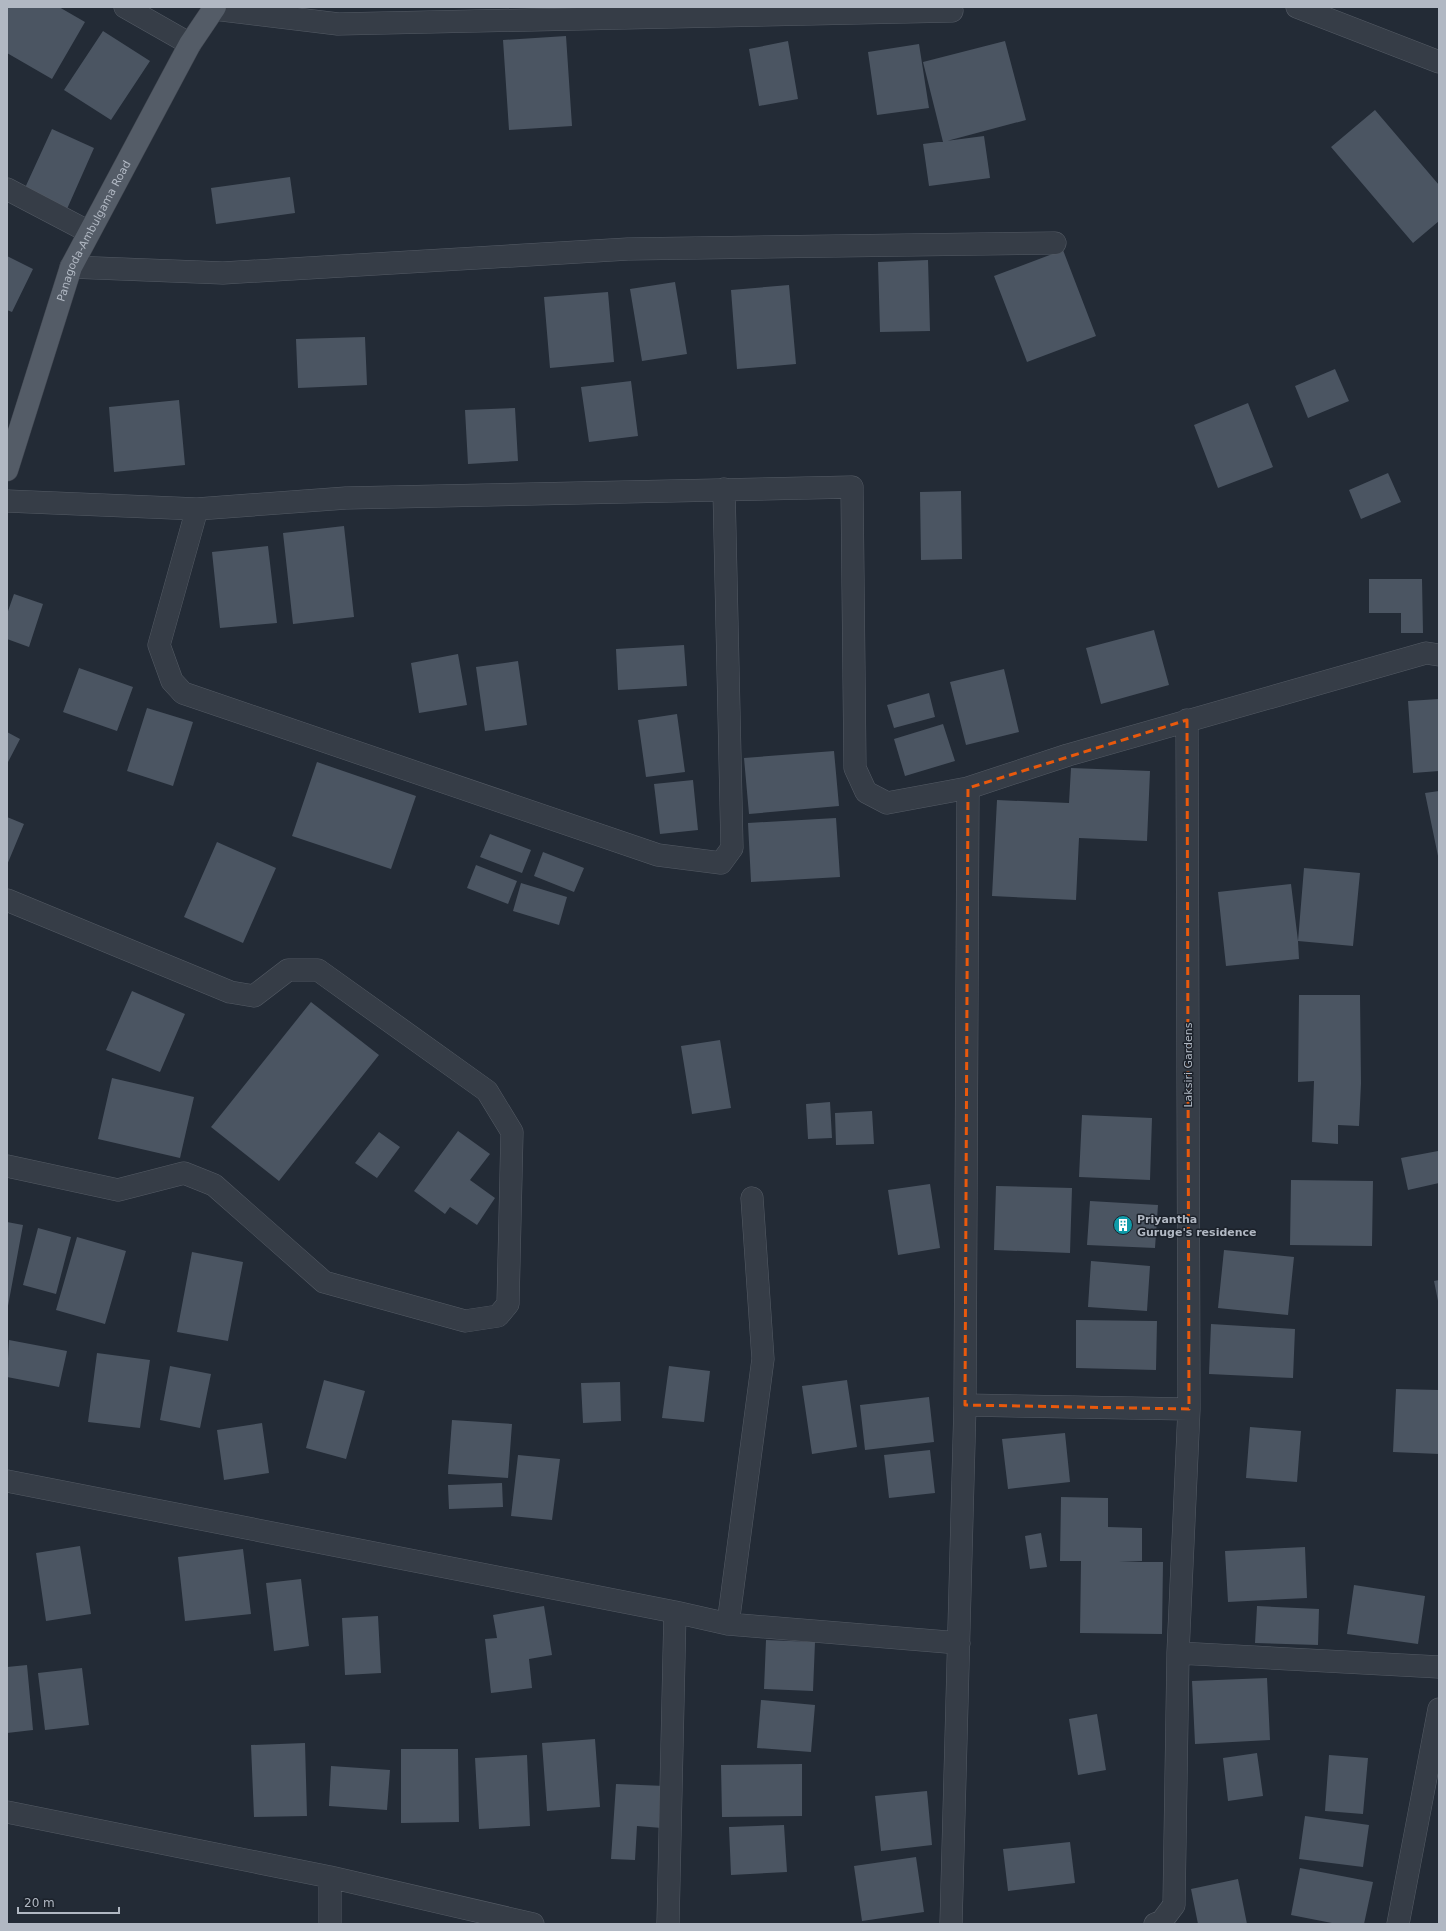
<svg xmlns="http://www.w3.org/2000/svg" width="1446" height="1931" viewBox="0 0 1446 1931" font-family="'DejaVu Sans',sans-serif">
<rect width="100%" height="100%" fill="#232b36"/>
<path fill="#4b5562" d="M7,7h52l26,15 -33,57 -45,-26z
M103,31l47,30 -39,59 -47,-30z
M566,36l6,90 -63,4 -6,-90z
M788,41l10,58 -39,7 -10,-57z
M1005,41l21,79 -83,22 -20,-80z
M919,44l10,64 -52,7 -9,-63z
M1375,110l64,75v36l-26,22 -82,-96z
M52,129l42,19 -27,61 -43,-19z
M984,136l6,42 -61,8 -6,-42z
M290,177l5,36 -79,11 -5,-36z
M1063,250l33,86 -69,26 -33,-86z
M7,256l26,13 -21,43 -5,-2z
M928,260l2,71 -50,1 -2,-70z
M675,282l12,72 -45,7 -12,-72z
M789,285l7,79 -59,5 -6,-79z
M608,292l6,70 -64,6 -6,-71z
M365,337l2,48 -69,3 -2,-49z
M1335,369l14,32 -41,17 -13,-32z
M631,381l7,55 -49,6 -8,-55z
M179,400l6,65 -71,7 -5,-65z
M1248,403l25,64 -55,21 -24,-63z
M515,408l3,53 -50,3 -3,-54z
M1388,473l13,29 -40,17 -12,-29z
M961,491l1,68 -41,1 -1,-68z
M344,526l10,91 -61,7 -10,-91z
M268,546l9,77 -57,5 -8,-76z
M1369,579h53l1,54h-22v-20h-32z
M14,594l29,10 -14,43 -22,-8v-25z
M1154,630l15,55 -68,19 -15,-56z
M684,645l3,41 -69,4 -2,-41z
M458,654l9,51 -48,8 -8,-50z
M518,661l9,64 -42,6 -9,-64z
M79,668l54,19 -16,44 -54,-19z
M1004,669l15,63 -53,13 -16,-63z
M929,693l6,24 -41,11 -7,-23z
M1439,699v72l-26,2 -5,-72z
M147,708l46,14 -20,64 -46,-15z
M677,714l8,58 -39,5 -8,-57z
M943,724l12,37 -50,15 -11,-37z
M7,732l13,7 -13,25z
M834,751l5,55 -90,8 -5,-56z
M317,762l99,34 -25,73 -99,-33z
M1071,768l79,3 -3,70 -68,-3 -3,62 -84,-4 5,-96 72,3z
M693,780l5,50 -38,4 -6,-50z
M1439,791v65h-1l-13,-63z
M7,817l17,7 -17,41z
M836,818l4,59 -89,5 -3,-59z
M490,834l41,16 -9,23 -42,-16z
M217,842l59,26 -33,75 -59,-26z
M543,852l41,16 -10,24 -40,-16z
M476,865l41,16 -9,23 -41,-16z
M1304,868l56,5 -7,73 -55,-5 1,18 -73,7 -8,-74 73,-8 7,57z
M521,883l46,14 -8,28 -46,-14z
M132,991l53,23 -25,58 -54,-22z
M1299,995h61l1,88 -2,43 -21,-1v19l-26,-2 2,-61 -16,1z
M311,1002l68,53 -100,126 -68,-54z
M720,1040l11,68 -39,6 -11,-68z
M112,1078l82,19 -14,61 -82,-19z
M830,1102l2,36 -24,1 -2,-35z
M872,1111l2,33 -38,1 -1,-32z
M1082,1115l70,3 -2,62 -71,-3z
M458,1131l32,23 -20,26 25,18 -18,27 -27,-18 -5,7 -31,-23z
M379,1132l21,15 -23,31 -22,-15z
M1438,1151l1,32 -31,7 -7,-32z
M1291,1180l82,1 -1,65 -82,-1z
M930,1184l10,64 -42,7 -10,-65z
M996,1186l76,2 -2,65 -76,-3z
M1090,1201l68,4 -3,43 -68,-3z
M7,1222l16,3 -15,81h-1z
M38,1228l33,9 -15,57 -33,-9z
M77,1237l49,14 -21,73 -49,-14z
M1224,1250l70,7 -6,58 -70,-7z
M192,1252l51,10 -15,79 -51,-9z
M1091,1261l59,5 -3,45 -59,-4z
M1439,1280v21h-1l-4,-20z
M1076,1320l81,1 -1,49 -80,-2z
M1211,1324l84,5 -2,49 -84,-4z
M9,1340l58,11 -8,36 -52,-10z
M97,1353l53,7 -10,68 -52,-6z
M170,1366l41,8 -11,54 -40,-8z
M669,1366l41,5 -6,51 -42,-4z
M324,1380l41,11 -19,68 -40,-11z
M847,1380l10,67 -45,7 -10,-68z
M620,1382l1,39 -38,2 -2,-40z
M1396,1389l43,1v64l-46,-2z
M929,1397l5,45 -69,8 -5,-45z
M452,1420l60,4 -4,54 -60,-4z
M262,1423l7,50 -45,7 -7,-50z
M1250,1427l51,4 -4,51 -51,-4z
M1065,1433l5,49 -62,7 -6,-50z
M930,1450l5,43 -46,5 -5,-43z
M518,1455l42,4 -8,61 -41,-4z
M502,1483l1,24 -54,2 -1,-24z
M1061,1497l47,1v29l34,1v33l-23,1h44l-1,72 -82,-1 1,-72h-21z
M1041,1533l6,34 -17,2 -5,-33z
M80,1546l11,68 -45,7 -10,-68z
M1305,1547l2,51 -79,4 -3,-51z
M243,1549l8,65 -66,7 -7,-64z
M301,1579l8,67 -35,5 -8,-68z
M1354,1585l71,11 -7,48 -71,-10z
M544,1606l8,49 -23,4 3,29 -41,5 -6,-54 12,-1 -4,-23z
M1257,1606l62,3 -1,36 -63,-2z
M378,1616l3,57 -36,2 -3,-57z
M766,1640l49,2 -2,49 -49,-2z
M27,1665l6,65 -26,3v-66z
M82,1668l7,57 -44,5 -7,-57z
M1267,1678l3,62 -75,4 -3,-63z
M761,1700l54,5 -4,47 -54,-4z
M1097,1714l9,56 -28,5 -9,-56z
M595,1739l5,68 -53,4 -5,-68z
M305,1743l2,73 -53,1 -3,-72z
M401,1749h57l1,73 -58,1z
M1257,1753l6,43 -35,5 -5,-43z
M527,1755l3,71 -51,3 -4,-71z
M1329,1755l39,3 -5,56 -38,-3z
M802,1764v52l-80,1 -1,-52z
M331,1766l59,4 -3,40 -58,-4z
M616,1784l49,2 -3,42 -25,-2 -2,34 -24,-1z
M927,1791l5,54 -51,6 -6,-55z
M1305,1816l64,9 -6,42 -64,-8z
M784,1825l3,47 -56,3 -2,-48z
M1070,1842l5,41 -67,8 -5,-42z
M916,1857l8,55 -62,9 -8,-55z
M1300,1868l73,14 -9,42h-27l-46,-9z
M1238,1879l9,45h-49l-7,-35z"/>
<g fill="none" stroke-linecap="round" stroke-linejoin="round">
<g stroke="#545b65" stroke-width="23">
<path id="minor" d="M125,7l65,37
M1297,7l142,55
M214,9l124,15 614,-13
M7,189l82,43
M71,267l152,6 405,-24 427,-6
M7,501l190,8 149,-11 506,-11 3,281 11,24 21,11 81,-15 100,-33 358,-102 13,2
M197,509l-38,136 13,36 11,12 475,162 63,8 11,-15 -8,-359
M7,900l223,92 24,4 34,-26h30l169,121 25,41 -4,172 -10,12 -33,5 -141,-39 -110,-97 -30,-12 -66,17 -111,-24
M965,1405l224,4
M7,1481l668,131 53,12 231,19
M728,1624l35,-265 -11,-161
M1178,1653l261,14
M7,1812l323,65 203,47
M330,1877v47
M668,1924l7,-312
M951,1924l14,-519 3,-617
M1155,1924l7,-3 12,-16 4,-252 11,-244 -2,-689
M1398,1924l41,-215"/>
</g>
<g stroke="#404650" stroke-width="23">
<g id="major">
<path id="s1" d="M7,470l64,-203 119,-223 25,-37"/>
</g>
</g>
<use href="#minor" stroke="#363d47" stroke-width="22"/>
<use href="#major" stroke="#545c67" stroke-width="22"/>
</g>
<path fill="none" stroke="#e8590c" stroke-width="3" stroke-dasharray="8 5" stroke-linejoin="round" d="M1187,720l2,689 -224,-4 3,-617z"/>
<defs>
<g id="building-disc" transform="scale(1)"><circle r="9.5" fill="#0f9aa8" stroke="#1c222b"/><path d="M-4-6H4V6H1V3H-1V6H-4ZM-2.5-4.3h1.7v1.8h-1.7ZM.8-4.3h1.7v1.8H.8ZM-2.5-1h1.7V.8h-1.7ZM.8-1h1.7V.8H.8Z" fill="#fff"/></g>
</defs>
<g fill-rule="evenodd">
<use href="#building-disc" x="1123" y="1225"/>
</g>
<g text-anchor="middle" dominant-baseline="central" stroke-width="3" stroke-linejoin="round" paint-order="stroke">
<g font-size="11" fill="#b1b8c3" stroke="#1c222b">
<text stroke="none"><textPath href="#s1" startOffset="255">Panagoda-Ambulgama Road</textPath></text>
<text transform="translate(1188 1065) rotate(-90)">Laksiri Gardens</text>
</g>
<g font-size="11" font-weight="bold" fill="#b1b8c3" stroke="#1c222b" text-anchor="start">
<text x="1137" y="1219">Priyantha<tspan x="1137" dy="13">Guruge's residence</tspan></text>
</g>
</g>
<rect width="1446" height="1931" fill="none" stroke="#b1b8c3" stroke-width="16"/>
<path d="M18 1907v6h101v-6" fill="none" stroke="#b1b8c3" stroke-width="2"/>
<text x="24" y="1907" font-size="12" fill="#b1b8c3" stroke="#1c222b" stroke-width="3" paint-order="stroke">20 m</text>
</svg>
